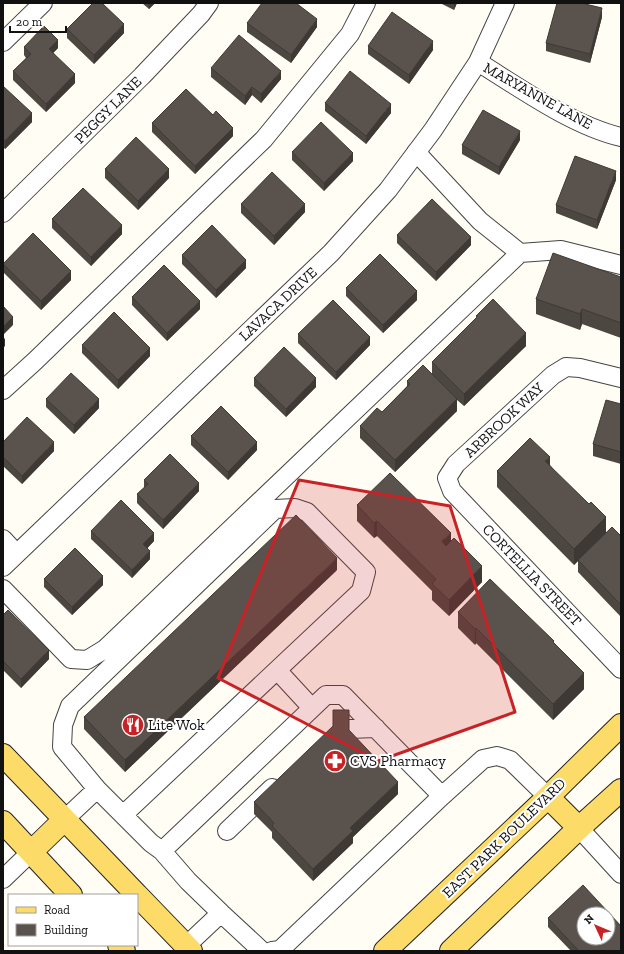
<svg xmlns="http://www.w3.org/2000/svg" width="624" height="954" viewBox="0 0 624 954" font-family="'Zilla Slab',serif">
<rect width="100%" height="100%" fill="#fffdf4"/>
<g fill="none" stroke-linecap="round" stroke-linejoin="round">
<g stroke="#444" stroke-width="20">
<path id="minor" d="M3,42l40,-39
M478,62c42,26 95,64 143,75
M3,213l139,-137 59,-62 8,-11
M520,253l41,-3 60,15
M621,378l-41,-10 -14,-1 -13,8 -97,89 -9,14 5,13 169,178
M3,390l32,-29 229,-222 86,-105 16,-31
M3,539l13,14
M3,567l328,-314 57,-63 45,-60 45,-68 27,-59
M3,589l68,70 16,1 18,-11 415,-396 -40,-32 -64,-69
M277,670l35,38
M349,729l27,-1
M97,789l-35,-42 1,-22 7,-19 205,-197 20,-1 12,4 59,60 -5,19 -238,224
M64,820l33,-31 54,54 11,8
M579,828l42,46
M227,831l45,-43
M3,879l28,-27
M221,913l41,38
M186,946l35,-33 -33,-32 -26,-30 164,-156h17l99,101 41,-37 14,-3 13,4 38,37
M272,951l8,-1 162,-154"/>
</g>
<g stroke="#222" stroke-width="24">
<path id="major" d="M3,755l134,140
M548,797l31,31
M3,822l68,73
M31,852l33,-32
M137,895l54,56
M119,945l5,6
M385,951l163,-154 73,-72
M451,951l128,-123 42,-38"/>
</g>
<use href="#minor" stroke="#fff" stroke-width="18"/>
<use href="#major" stroke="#fcdb68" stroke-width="22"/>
</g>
<path fill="#4d4741" d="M142,3h13l-6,6z
M440,3h17l-3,7z
M602,17l-12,46 -44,-12v-8z
M247,23l70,4 -26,36 -44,-31z
M67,29l57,4 -30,31 -27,-26z
M368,46l65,4 -24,34 -41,-30z
M24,47l34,1 -5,5 22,30 -29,29 -33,-32v-9l13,-13 -2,-3z
M211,68l70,11 -20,24 -9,-8 -7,10 -34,-28z
M3,86l29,36 -27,27 -2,-2z
M325,103l66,10 -25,31 -41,-33z
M213,115l20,21 -38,38 -43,-42v-9z
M520,140l-21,35 -37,-21v-9z
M292,152l61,9 -29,30 -32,-31z
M105,169l64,9 -31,32 -33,-32z
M616,180l-19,49 -41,-16v-8z
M241,204l64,8 -31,33 -33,-32z
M52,219l70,15 -31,32 -39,-38z
M397,235l74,10 -35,36 -39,-38z
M182,255l64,13 -30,30 -34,-34z
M3,263l68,17 -30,30 -38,-38z
M621,277v61l-39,-14 -2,6 -44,-16v-15z
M346,288l71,12 -34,33 -37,-37z
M132,297l68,12 -33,32 -35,-36z
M476,316l50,30 -62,60 -7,-6v11l-62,61 -35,-34v-12l22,-14 25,-26v-5l25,-7v-12l44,-44z
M298,334l72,11 -34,35 -38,-37z
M82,345l68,11 -32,33 -36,-36z
M254,378l62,9 -30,30 -32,-31z
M46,399l53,9 -25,26 -28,-27z
M621,404v60l-28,-8v-12z
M191,436l66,14 -29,30 -37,-35z
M3,442l51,9 -32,33 -19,-18z
M550,465l56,67 15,4v81l-43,-45v-11l-4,4 -77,-78v-16z
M144,480l55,11 -36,38 -26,-26v-9l7,-6z
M357,505l94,37 31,40 -33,34 -17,-16v-9l-55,-55 -3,2 -17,-17z
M91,531l63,10 -7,7 3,11 -18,19 -41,-39z
M337,570l-212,202 -41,-43v-12z
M44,579l59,6 -31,30 -28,-28z
M458,612l96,31 30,46 -31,31 -77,-77 -1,2 -17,-17z
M3,615l46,44 -28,29 -18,-18z
M349,730l49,64 -45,43v6l-40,38 -41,-43v-6l-18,-18v-12z
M548,918l73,33h-50l-23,-24z"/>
<path fill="#3f3935" d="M149,3h6l-6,6z
M454,3h3l-3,7z
M602,8v9l-12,46v-9z
M317,19v8l-26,36v-8z
M124,24v9l-30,31v-9z
M58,40v8l-9,9v-8z
M433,41v9l-24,34v-9z
M281,71v8l-20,24v-9z
M75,74v9l-29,29v-8z
M252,87v8l-7,10v-9z
M391,104v9l-25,31v-8z
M32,113v9l-27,27v-8z
M233,128v8l-38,38v-8z
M520,131v9l-21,35v-8z
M353,153v8l-29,30v-8z
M169,169v9l-31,32v-9z
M616,171v9l-19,49v-9z
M305,204v8l-31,33v-9z
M122,225v9l-31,32v-9z
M471,237v8l-35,36v-9z
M246,260v8l-30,30v-8z
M71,271v9l-30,30v-9z
M417,291v9l-34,33v-8z
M200,301v8l-33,32v-8z
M582,309v15l-2,6v-16z
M13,317v8l-10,10v-8z
M526,333v13l-62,60v-12z
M370,337v8l-34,35v-8z
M5,338v8l-2,2v-8z
M150,348v8l-32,33v-9z
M316,378v9l-30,30v-8z
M99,399v9l-25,26v-9z
M457,399v12l-62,61v-12z
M54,442v9l-32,33v-8z
M257,442v8l-29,30v-8z
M550,457v16l-5,-12z
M199,483v8l-36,38v-9z
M606,517v16l-28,27v1l-4,4v-16z
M377,521v15l-3,2v-15z
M154,533v8l-11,12v-9z
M451,533v15l-9,9v-16z
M150,551v8l-18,19v-8z
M337,558v12l-212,202v-12z
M482,566v16l-33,34v-16z
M103,576v9l-31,30v-8z
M476,628v15l-1,2v-16z
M49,650v9l-28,29v-9z
M584,673v16l-31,31v-16z
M398,782v12l-45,43v6l-40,38v-12l37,-41z"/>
<path fill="#5a524c" stroke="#3f3935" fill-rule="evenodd" d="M93,3h9l22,21 -30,31 -27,-26z
M262,3h34l21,16 -26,36 -44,-32z
M557,3h24l21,5 -12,46 -44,-11z
M392,12l41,29 -24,34 -41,-29z
M44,26l14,14 -9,9 26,25 -29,30 -33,-33 18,-17 -7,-7z
M239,35l42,36 -20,23 -9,-7 -7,9 -34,-28z
M350,71l41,33 -25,32 -41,-33z
M3,86l29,27 -27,28 -2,-2z
M186,89l27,26 3,-4 17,17 -38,38 -43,-43z
M483,110l37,21 -21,36 -37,-22z
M321,122l32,31 -29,30 -32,-31z
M136,137l33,32 -31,32 -33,-32z
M575,156l41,15 -19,49 -41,-15z
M272,172l33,32 -31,32 -33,-32z
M83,188l39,37 -31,32 -39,-38z
M432,199l39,38 -35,35 -39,-37z
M212,225l34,35 -30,30 -34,-35z
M33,233l38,38 -30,30 -38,-37z
M553,253l68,24v46l-39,-14 -2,5 -44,-15z
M380,254l37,37 -34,34 -37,-37z
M164,265l36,36 -33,32 -35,-36z
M493,299l33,34 -62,61 -32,-32 45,-45 -1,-1z
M333,300l37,37 -34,35 -38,-38z
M3,306l10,11 -10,10z
M114,312l36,36 -32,32 -36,-35z
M284,347l32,31 -30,31 -32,-31z
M423,365l34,34 -62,61 -35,-34 17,-18 5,4 28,-28 -3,-3z
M71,373l28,26 -25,26 -28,-26z
M606,400l15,4v48l-28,-8z
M221,406l36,36 -29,30 -37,-36z
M27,417l27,25 -32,34 -19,-19v-15z
M530,438l20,19 -5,4 44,43 2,-2 15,15 -32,32 -77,-78z
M170,454l29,29 -36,37 -26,-26 11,-10 -4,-4z
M390,473l61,60 -9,8 4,5 8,-8 28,28 -33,34 -17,-16 4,-5 -59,-58 -3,2 -17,-18z
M121,500l33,33 -11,11 7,7 -18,19 -41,-39z
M296,515l41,43 -212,202 -41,-43z
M612,527l9,9v69l-43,-45z
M75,548l28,28 -31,31 -28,-28z
M490,579l64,62 -1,1 31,31 -31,31 -77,-76 -1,1 -17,-17z
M8,610l41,40 -28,29 -18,-18v-46z
M333,710h16v20l49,52 -48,46 3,3 -40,38 -41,-43 2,-3 -20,-21 79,-76z
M583,885l38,41v25h-42l-31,-33zM584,914h24v24h-24z"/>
<path fill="#c72327" fill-opacity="0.2" stroke="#c72327" stroke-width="3" stroke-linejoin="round" d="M299,480l151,26 65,206 -137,49 -160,-83z"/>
<defs>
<g id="restaurant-disc" transform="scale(1.15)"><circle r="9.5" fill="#c72327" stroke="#fff"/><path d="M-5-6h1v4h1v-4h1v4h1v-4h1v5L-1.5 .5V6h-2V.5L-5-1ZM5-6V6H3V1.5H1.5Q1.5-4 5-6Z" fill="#fff"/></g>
<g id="pharmacy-disc" transform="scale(1.15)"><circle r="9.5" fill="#c72327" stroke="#fff"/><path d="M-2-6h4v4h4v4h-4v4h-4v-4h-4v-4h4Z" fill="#fff"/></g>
</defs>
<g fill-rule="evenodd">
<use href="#restaurant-disc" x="133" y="725"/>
<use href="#pharmacy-disc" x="335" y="761"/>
</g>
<g text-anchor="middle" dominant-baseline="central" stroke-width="4" stroke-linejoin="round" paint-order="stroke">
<g font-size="15" fill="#111" stroke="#fff">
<text transform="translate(538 96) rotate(29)">MARYANNE LANE</text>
<text transform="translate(108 110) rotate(-45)">PEGGY LANE</text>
<text transform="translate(278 304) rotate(-43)">LAVACA DRIVE</text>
<text transform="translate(504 420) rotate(-43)">ARBROOK WAY</text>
<text transform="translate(532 575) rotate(46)">CORTELLIA STREET</text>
<text transform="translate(504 838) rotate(-44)">EAST PARK BOULEVARD</text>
</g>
<g font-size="15" fill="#111" stroke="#fff" text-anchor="start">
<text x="148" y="725">Lite Wok</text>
<text x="350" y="761">CVS Pharmacy</text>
</g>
</g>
<rect width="624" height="954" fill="none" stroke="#111111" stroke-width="8"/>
<rect x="8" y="894" width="130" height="52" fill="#ffffff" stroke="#a0a0a0"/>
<rect x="16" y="907" width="20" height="6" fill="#fcdb68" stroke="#a0a0a0"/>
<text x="44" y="914" font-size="12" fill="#111111">Road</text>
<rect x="16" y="924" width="20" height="12" fill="#5a524c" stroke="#a0a0a0"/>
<text x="44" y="934" font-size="12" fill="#111111">Building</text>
<g transform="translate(596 926) rotate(314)"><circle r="19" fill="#ffffff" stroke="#a0a0a0"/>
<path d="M0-3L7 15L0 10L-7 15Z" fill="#c72327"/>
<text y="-6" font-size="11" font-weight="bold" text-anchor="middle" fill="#111111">N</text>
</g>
<path d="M10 26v6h56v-6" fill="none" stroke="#111111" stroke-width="2"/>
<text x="16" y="26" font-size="12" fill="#111111" stroke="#ffffff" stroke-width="3" paint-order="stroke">20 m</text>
</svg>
